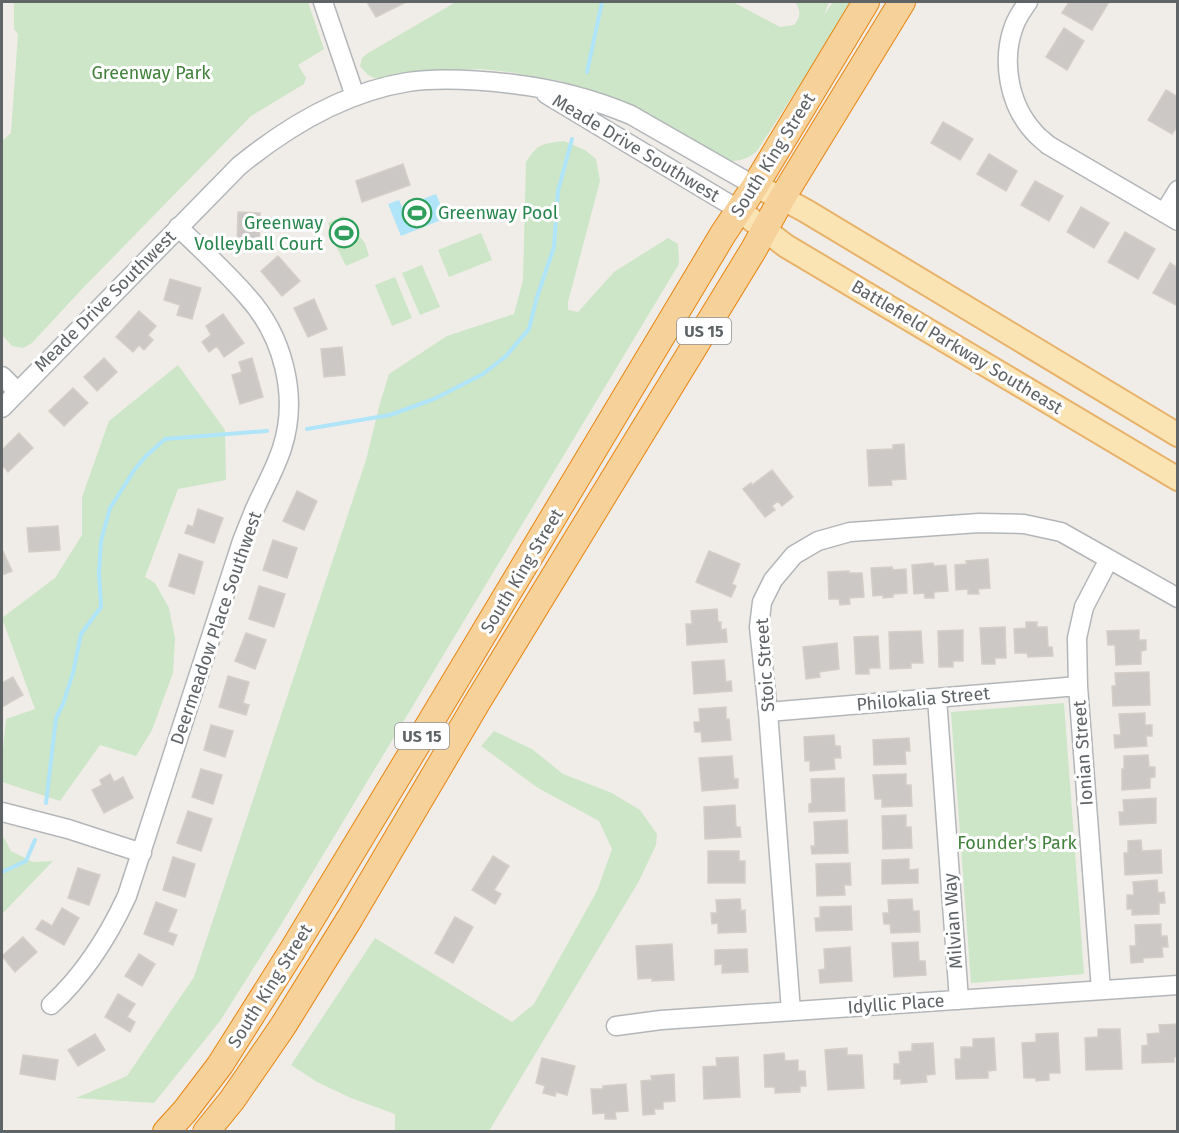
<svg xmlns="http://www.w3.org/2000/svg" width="1179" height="1133" viewBox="0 0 1179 1133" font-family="'Fira Sans',sans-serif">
<rect width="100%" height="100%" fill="#f0ede8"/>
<path fill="#cce6c7" d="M14,2h294l16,47 -26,16 8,13 -2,6 -53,32 -169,173 -50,54 -9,5 -11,-2 -10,-11v-194l9,-8 7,-99 -4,-5z
M456,2h277l47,25 14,-2c7,-8 7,-14 1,-23h34l-5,13 9,-13h23l-63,93 -36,56c-9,8 -17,10 -29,10l-113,-62 -55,-18 -51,-9 -28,-3 -53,2 -27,3 -19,4h-8l-7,-4 -7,-8 2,-8 6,-5z
M564,141l21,9 11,9 4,22 -32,121v8l10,2 36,-40 54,-34 10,6 1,20 -397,659 -62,98 -66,82 -78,-5 51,-22 67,-99 172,-517 14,-57 9,-29 58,-38 67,-22 9,-34 3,-118c13,-19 15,-18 38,-21z
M343,216l22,27 4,13 -23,10 -9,-18 -9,-25z
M481,233l11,27 -43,17 -11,-27z
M422,265l18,42 -20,8 -18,-42z
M395,277l17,41 -20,8 -17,-41z
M178,365l47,65 1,50 -48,9 -33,88 10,6 14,25 6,31 -2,34 -21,57 -16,26 -36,-11 -40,56 -58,-19v-23l4,-40 29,-10 -33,-91 53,-40 27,-43v-38l27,-76z
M1064,703l20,271 -113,9 -20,-271z
M494,731l38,18 31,25 49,19 28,17 17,24 -1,11 -17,36 -150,250h-94v-17l-44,-16 -34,-16 -26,-17 84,-127 137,84 22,-18 63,-113 15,-42 -13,-28 -61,-33 -57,-42z
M2,837l2,1 7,13 22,11 20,-1 -51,53z"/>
<path fill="#afe4f9" d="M436,194l10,24 -45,18 -13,-32 11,-4 3,7z"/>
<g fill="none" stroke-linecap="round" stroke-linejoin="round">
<path stroke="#afe4f9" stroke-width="4" d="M587,72l15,-70
M307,429l83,-14 44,-16 49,-25 23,-18 23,-27 8,-32 17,-50 4,-56 14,-52
M46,803l10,-85 7,-14 10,-31 8,-39 20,-27 -2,-34 2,-32 9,-33 25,-39 11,-13 19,-17 102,-8
M2,872l24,-11 9,-21"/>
</g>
<path fill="#ccc8c5" stroke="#d5cec7" stroke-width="1.5" d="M367,2h39l-30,15z
M1069,2h40l-17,28 -30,-17z
M1064,28l20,13 -17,29 -21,-13z
M1166,90l12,7v29l-6,8 -24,-14z
M943,122l30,17 -13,21 -29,-17z
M989,154l28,17 -11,20 -29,-17z
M403,164l7,21 -48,17 -6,-21z
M1035,181l28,15 -14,25 -28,-16z
M1081,207l28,16 -15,25 -27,-16z
M238,212l22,1 -1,34 -22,-1z
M1125,232l30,17 -17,30 -30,-17z
M278,256l22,25 -18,15 -21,-25z
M1170,263l8,5v38l-25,-13z
M170,279l31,9 -9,31 -15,-4 3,-10 -16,-5z
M314,299l13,30 -19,8 -14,-29z
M139,311l17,15 -8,9 5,5 -9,10 -5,-5 -6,7 -17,-15z
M223,314l21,29 -20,14 -7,-11 -8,6 -7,-10 9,-7 -5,-9z
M342,347l3,28 -21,2 -3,-28z
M104,358l13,14 -20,19 -13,-14z
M252,358l11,39 -23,7 -8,-29 10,-3 -3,-10z
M73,388l15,15 -24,23 -15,-15z
M19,433l14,15 -25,24 -6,-7v-15z
M904,444l2,35 -15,1 1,5 -23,1 -2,-36 26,-1v-4z
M772,470l21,27 -11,9 -4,-5 -6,5 3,4 -10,7 -22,-28 8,-6 1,2z
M297,491l20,10 -13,29 -21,-9z
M198,509l25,9 -9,25 -29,-10 3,-8 5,2z
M58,526l2,24 -31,2 -2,-24z
M273,540l24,8 -10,30 -24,-8z
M2,551h1l9,20 -10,4z
M709,551l31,13 -8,20 4,2 -5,11 -35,-15z
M179,554l24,8 -9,32 -25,-8z
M988,559l2,29 -12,1 1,5h-11v-5l-12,1 -1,-25 12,-1 -1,-3z
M933,563l1,3 12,-1 2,26 -14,1v6h-9l-1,-5 -10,1 -2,-29z
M892,567l1,3 13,-1 1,24 -14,1v3l-10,1v-3l-10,1 -2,-28z
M849,571v2h13l2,24 -15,1 1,6 -10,1 -1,-6h-10l-1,-27z
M259,586l26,8 -11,33 -25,-8z
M717,609l1,13h3v8l5,-1 1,13 -40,3 -1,-21h6l-1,-13z
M1026,622h11v5h10l1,20h4l1,9 -25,1 -1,-4h-12l-1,-24 12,-1z
M1005,627l1,31h-11v6h-13l-2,-36z
M963,630v31h-10v6h-14l-1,-36z
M1139,630v10h7v10l-5,1v13l-25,1 -1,-20h-7l-1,-14z
M921,631l2,32h-12v5l-21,1 -1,-37z
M246,633l20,7 -11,29 -20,-8z
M878,636l2,32h-11v6h-13l-2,-37z
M837,643l2,26 -20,3 1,5 -14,2 -3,-32z
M724,660l2,22 5,-1 1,10 -38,3 -2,-32z
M1149,672l1,33 -37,1 -1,-20h4l-1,-13z
M228,676l21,6 -6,21 6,2 -3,10 -27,-8z
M13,677l10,18 -21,12v-24z
M726,707v12h3l2,21 -29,2 -1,-10h-6l-1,-10h6l-1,-13z
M1145,713v12h7v11h-6l1,10 -32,2 -1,-13h7l-2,-21z
M211,725l22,6 -8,26 -21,-7z
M834,735l1,11h5l1,12h-7l1,11 -25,2v-10h-5l-1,-24z
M909,738l1,13h-5l1,13 -32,1 -1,-25z
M1148,755l1,12h6v10l-5,1v10l-28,2v-21h2v-13z
M732,756l2,23h4v9l-36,3 -3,-33z
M201,769l21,6 -9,29 -21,-7z
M110,774l4,8 9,-5 10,21 -29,15 -12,-23 10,-5 -2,-5z
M906,774v11h5l1,21 -30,1v-8h-7l-2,-24z
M844,778l1,33 -36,1v-8l3,-1 -1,-24z
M1156,798v25l-36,2 -1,-13h5l-1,-12z
M735,805l1,22h4l1,10 -36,2 -1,-32z
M188,811l24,8 -11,32 -24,-8z
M906,815v12h5l1,21 -29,1 -1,-33z
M847,820l1,33 -36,1 -1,-8h4l-1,-24z
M1141,840l1,11 19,-1 1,23 -37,2 -1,-22h4v-12z
M708,851h31v10h6v22h-37z
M493,856l16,10 -15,24 7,4 -6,10 -23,-14z
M173,857l22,7 -10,33 -22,-7z
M909,859v11l9,-1v14l-36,1v-24z
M850,863l1,22h-7l1,10 -28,1 -1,-32z
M78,868l22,7 -11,30 -21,-7z
M1157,880l1,13 6,-1 1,11h-6v11l-27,1v-6h-5v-14h7l-1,-13z
M740,899l1,12 4,-1 1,22 -28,1v-10l-6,1 -1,-11h6l-1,-13z
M912,899l1,12h6l1,21 -29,1 -1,-9h-6l-1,-11h6l-1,-13z
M156,902l21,8 -9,22 9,3 -4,10 -29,-11z
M851,906l1,24 -36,1 -1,-13h5v-11z
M62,908l17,10 -15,27 -28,-16 6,-9 10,6z
M455,917l18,10 -20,36 -18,-10z
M1161,924v12h6l1,11h-6l1,10 -20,1v4l-12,1 -1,-17h6l-1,-21z
M23,937l14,15 -22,20 -13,-16z
M918,942l1,19h6l1,14 -32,2 -2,-34z
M672,944l2,36 -22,1v-3l-14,1 -2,-33z
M850,947l2,34 -32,2 -1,-13 6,-1 -1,-20z
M747,949l1,23 -26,1v-9l-7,1v-15z
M139,954l16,10 -13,22 -17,-10z
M118,994l17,10 -8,13 8,5 -5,10 -25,-15z
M1178,1024v33h-4v5l-32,1v-17l6,-1 -1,-11 13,-1 -1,-8z
M1098,1029h22l2,40 -36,1 -1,-32 13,-1z
M1058,1033l2,40h-11v7l-13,1v-3h-12l-2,-35 14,-1v-8z
M95,1034l10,16 -27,16 -10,-16z
M994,1038l2,32 -8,1v7l-32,1 -1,-20h6v-12h12v-8z
M933,1043l2,31 -9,1 1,7 -26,2v-5h-7v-15h6l-1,-12 13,-1v-7z
M847,1048v7h15l2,33 -36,2 -3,-40z
M784,1053l1,8 13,-1v11h7l1,15h-6v6l-25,1v-6h-10l-1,-32z
M23,1055l35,5 -3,20 -35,-6z
M738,1057l2,40 -36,2 -1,-32 14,-1 -1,-8z
M542,1058l33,8 -8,29 -11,-3 -1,4 -12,-3 2,-7 -9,-3z
M674,1074l1,27 -12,1v7h-9l1,5 -12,1 -2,-34 11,-1 -1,-4z
M626,1084l2,27 -13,1 1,7h-11v-6l-12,1 -2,-25h12v-3z"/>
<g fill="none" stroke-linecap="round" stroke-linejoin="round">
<g stroke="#b3b6b9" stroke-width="21">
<path id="minor" d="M323,2l32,94
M1028,2c-5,7 -11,16 -14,24 -13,35 -5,79 20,106 4,5 10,9 14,13l130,76
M546,94l193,116
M1164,213l14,-23
M2,376l15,15
M2,408l237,-242c49,-40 106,-74 169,-84 34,-5 71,-2 105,2 42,5 78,14 118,31l124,71
M937,698l22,302
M768,712l310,-26
M2,812l66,17 74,24
M1101,990l-23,-304 -1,-48 7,-31 25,-48
M51,1005c34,-31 57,-68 76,-109l115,-355c4,-10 8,-20 12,-30 9,-21 21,-41 28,-63 17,-52 1,-113 -36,-153 -21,-24 -45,-46 -68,-68
M791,1011l-23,-299 -9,-85 3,-25 11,-22 21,-25 24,-14 32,-9 129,-9 45,1 37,8 117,66
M616,1026l45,-6 517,-35"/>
</g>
<g stroke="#e8b26a" stroke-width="26">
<path id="major" d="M755,186l27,12 24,13 372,224
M739,210l47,36 392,233"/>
</g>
<g stroke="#e88511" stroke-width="28">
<path id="highway" d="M166,1132l19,-21 35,-46 72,-114 138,-228 293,-489 32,-48 111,-184
M206,1132l26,-32 51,-74 67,-108 128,-217 276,-452 28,-51 120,-196"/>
</g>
<use href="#minor" stroke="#fff" stroke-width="18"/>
<use href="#major" stroke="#fae4b4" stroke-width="22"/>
<use href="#highway" stroke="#f6d19a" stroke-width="26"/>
</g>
<defs>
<g id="stadium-ring" transform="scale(1.5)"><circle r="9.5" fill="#fff" stroke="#2e9e5b" stroke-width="1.5"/><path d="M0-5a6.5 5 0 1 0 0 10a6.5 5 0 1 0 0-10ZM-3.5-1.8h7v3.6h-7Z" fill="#2e9e5b"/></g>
</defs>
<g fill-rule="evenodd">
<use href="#stadium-ring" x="417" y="213"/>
<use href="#stadium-ring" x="344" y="233"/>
</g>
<g text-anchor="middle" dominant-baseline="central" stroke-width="6" stroke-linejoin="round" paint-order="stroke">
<g fill="#fff" stroke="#8f9295" stroke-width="1.5">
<rect x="677" y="318" width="54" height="26" rx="4.5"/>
<rect x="395" y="723" width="54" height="26" rx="4.5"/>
</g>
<g font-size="16" font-weight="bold" fill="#5f6467">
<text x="704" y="331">US 15</text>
<text x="422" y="736">US 15</text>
</g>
<g font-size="18" fill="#42823c" stroke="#fff">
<text x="151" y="73">Greenway Park</text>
<text x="1017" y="843">Founder's Park</text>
</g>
<g font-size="18" fill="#5f6467" stroke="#fff">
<text transform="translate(636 148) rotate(31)">Meade Drive Southwest</text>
<text transform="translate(773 155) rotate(-58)">South King Street</text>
<text transform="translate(105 301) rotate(-45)">Meade Drive Southwest</text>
<text transform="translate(957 347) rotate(31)">Battlefield Parkway Southeast</text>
<text transform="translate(522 571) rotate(-59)">South King Street</text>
<text transform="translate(216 628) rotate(-71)">Deermeadow Place Southwest</text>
<text transform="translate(765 665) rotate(-94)">Stoic Street</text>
<text transform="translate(923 699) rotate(-5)">Philokalia Street</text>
<text transform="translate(1083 753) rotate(-94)">Ionian Street</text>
<text transform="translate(953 921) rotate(-94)">Milvian Way</text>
<text transform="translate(270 986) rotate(-58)">South King Street</text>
<text transform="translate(896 1004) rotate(-4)">Idyllic Place</text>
</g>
<g font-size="18" fill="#27864d" stroke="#fff" text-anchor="start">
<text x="438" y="213">Greenway Pool</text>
<text x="323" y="223" text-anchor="end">Greenway<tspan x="323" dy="21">Volleyball Court</tspan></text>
</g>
</g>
<rect width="1179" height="1133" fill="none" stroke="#5f6467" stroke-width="6"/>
</svg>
